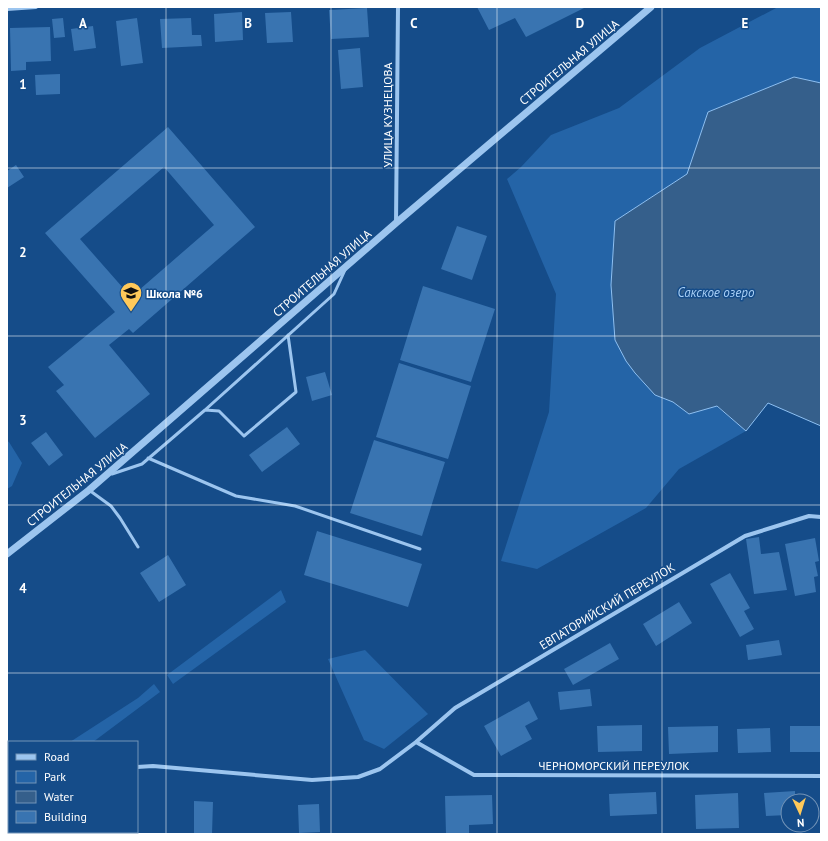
<svg xmlns="http://www.w3.org/2000/svg" width="828" height="841" viewBox="0 0 828 841" font-family="'PT Sans',sans-serif">
<rect width="100%" height="100%" fill="#154c89"/>
<path fill="#2464a7" d="M778,7h43v76l-27,-6 -86,35 -21,62 -72,47 -4,64 4,55 40,55 18,7 16,12 27,-8 30,25 -67,38 -33,39 -109,61 -36,-8 48,-149 7,-118 -49,-115 14,-12 30,-32 68,-27 81,-60z
M7,441l2,1 13,21 -10,23 -5,3z
M281,590l5,12 -113,82 -6,-9z
M365,650l63,64 -44,35 -20,-9 -36,-81z
M154,684l6,8 -67,50h-23l68,-44z"/>
<path fill="#355f8b" stroke="#8ec0f2" d="M794,77l27,6v343l-53,-23 -22,28 -29,-25 -28,8 -16,-12 -18,-7 -20,-22 -9,-12 -11,-21 -4,-55 4,-64 72,-47 21,-62z"/>
<path fill="#3974b1" fill-rule="evenodd" d="M477,7l35,1 74,-1 -60,30 -11,-19 -26,12z
M367,8l2,29 -38,2 -2,-29z
M242,12l1,28 -28,2 -1,-28z
M291,12l2,30 -26,1 -2,-30z
M63,18l2,19 -11,1 -2,-19z
M137,18l6,45 -22,3 -5,-45z
M191,18l1,17h9l1,11 -40,2 -2,-29z
M93,26l3,22 -22,3 -3,-22z
M50,27l1,34 -25,1v8l-15,1 -1,-43z
M360,48l3,39 -22,2 -3,-39z
M60,74v20l-24,1 -1,-20z
M168,127l87,100 -122,106 -4,-4 -20,16 41,49 -55,44 -39,-47 8,-6 -16,-18 67,-55 -70,-79zM164,167l50,58 -83,72 -51,-58z
M16,165l8,12 -17,11v-17z
M457,226l30,10 -15,44 -31,-11z
M423,286l72,23 -24,73 -71,-22z
M399,363l72,23 -23,73 -72,-22z
M325,372l7,23 -20,6 -6,-24z
M287,427l13,17 -38,28 -13,-17z
M46,432l17,23 -14,11 -18,-23z
M374,440l71,22 -23,74 -72,-23z
M317,531l105,33 -14,43 -104,-32z
M759,537l2,17 18,-2 8,38 -33,4 -8,-55z
M815,538l4,23 -4,1 3,14 -4,1 2,15 -21,4 -10,-52z
M168,555l18,30 -27,17 -19,-29z
M730,573l20,35 -6,3 10,18 -14,8 -30,-53z
M679,602l13,21 -36,23 -13,-22z
M779,640l3,15 -34,5 -2,-15z
M610,643l9,16 -46,26 -9,-16z
M590,689l2,17 -32,4 -2,-18z
M529,701l9,18 -13,7 7,13 -31,17 -17,-30z
M642,725v26l-44,1 -1,-26z
M718,726v26l-49,2 -1,-27z
M790,726h31v26h-31z
M770,728l1,24 -33,1 -1,-24z
M795,791v10h-7v14l-22,1 -2,-23z
M656,792l1,22 -47,2 -1,-22z
M738,793l1,35 -43,1 -1,-34z
M492,795l1,29 -24,1v9h-23l-1,-38z
M194,801l19,1 -1,32h-18z
M319,804l1,28 -21,1 -1,-28z"/>
<g fill="none" stroke-linecap="round" stroke-linejoin="round">
<path stroke="#9cc5ef" stroke-width="3" d="M205,410l14,1 25,25 52,-44 -8,-57
M148,458l88,38 59,10 125,43
M112,474l30,-10 63,-54 129,-116 11,-24
M89,490l22,16 9,12 18,29"/>
<path stroke="#9cc5ef" stroke-width="4" d="M7,9l29,-2
M396,223l2,-216
M416,742l58,33 347,1
M137,767l16,-1 159,14 46,-3 22,-8 36,-27 39,-34 290,-172 64,-20 12,1
M89,834l1,-2"/>
<path stroke="#9cc5ef" stroke-width="7" d="M7,554l82,-64 307,-267 255,-216"/>
</g>
<path fill="none" stroke="#fff" stroke-width="1" stroke-opacity="0.55" d="M166,7v827M331,7v827M497,7v827M662,7v827M7,168h814M7,336h814M7,505h814M7,673h814"/>
<defs>
<g id="school-pin" transform="scale(1.15)"><path d="M0 17L-7.5 6A9.5 9.5 0 1 1 7.5 6Z" fill="#ffc95a" stroke="#154c89"/><path d="M0-5L7-2L0 1L-7-2ZM-4 1L0 2.5L4 1V4Q0 6-4 4Z" fill="#111"/></g>
</defs>
<g fill-rule="evenodd">
<use href="#school-pin" x="131" y="293"/>
</g>
<g text-anchor="middle" dominant-baseline="central" stroke-width="3" stroke-linejoin="round" paint-order="stroke">
<g font-size="12" fill="#fff" stroke="#154c89">
<text transform="translate(569 62) rotate(-40)">СТРОИТЕЛЬНАЯ УЛИЦА</text>
<text transform="translate(387 115) rotate(-90)">УЛИЦА КУЗНЕЦОВА</text>
<text transform="translate(322 273) rotate(-41)">СТРОИТЕЛЬНАЯ УЛИЦА</text>
<text transform="translate(77 484) rotate(-39)">СТРОИТЕЛЬНАЯ УЛИЦА</text>
<text transform="translate(607 606) rotate(-31)">ЕВПАТОРИЙСКИЙ ПЕРЕУЛОК</text>
<text x="614" y="765">ЧЕРНОМОРСКИЙ ПЕРЕУЛОК</text>
</g>
<g font-size="12" font-weight="bold" fill="#fff" stroke="#154c89" text-anchor="start">
<text x="146" y="293">Школа №6</text>
</g>
<g font-size="13" font-style="italic" fill="#a8cff6" stroke="#154c89">
<text x="716" y="292">Сакское озеро</text>
</g>
</g>
<g font-size="13" text-anchor="middle" font-weight="bold" fill="#fff" stroke="#154c89" stroke-width="3" stroke-linejoin="round" paint-order="stroke">
<text x="83" y="28">A</text>
<text x="248" y="28">B</text>
<text x="414" y="28">C</text>
<text x="580" y="28">D</text>
<text x="745" y="28">E</text>
<text x="23" y="89">1</text>
<text x="23" y="257">2</text>
<text x="23" y="425">3</text>
<text x="23" y="593">4</text>
</g>
<rect width="828" height="841" fill="none" stroke="#ffffff" stroke-width="16"/>
<rect x="8" y="741" width="130" height="92" fill="#154c89" stroke="#7394b8"/>
<rect x="16" y="754" width="20" height="6" fill="#9cc5ef" stroke="#7394b8"/>
<text x="44" y="761" font-size="12" fill="#ffffff">Road</text>
<rect x="16" y="771" width="20" height="12" fill="#2464a7" stroke="#7394b8"/>
<text x="44" y="781" font-size="12" fill="#ffffff">Park</text>
<rect x="16" y="791" width="20" height="12" fill="#355f8b" stroke="#7394b8"/>
<text x="44" y="801" font-size="12" fill="#ffffff">Water</text>
<rect x="16" y="811" width="20" height="12" fill="#3974b1" stroke="#7394b8"/>
<text x="44" y="821" font-size="12" fill="#ffffff">Building</text>
<g transform="translate(800 813) rotate(176)"><circle r="19" fill="#154c89" stroke="#7394b8"/>
<path d="M0-3L7 15L0 10L-7 15Z" fill="#ffc95a"/>
<text y="-6" font-size="11" font-weight="bold" text-anchor="middle" fill="#ffffff">N</text>
</g>
</svg>
